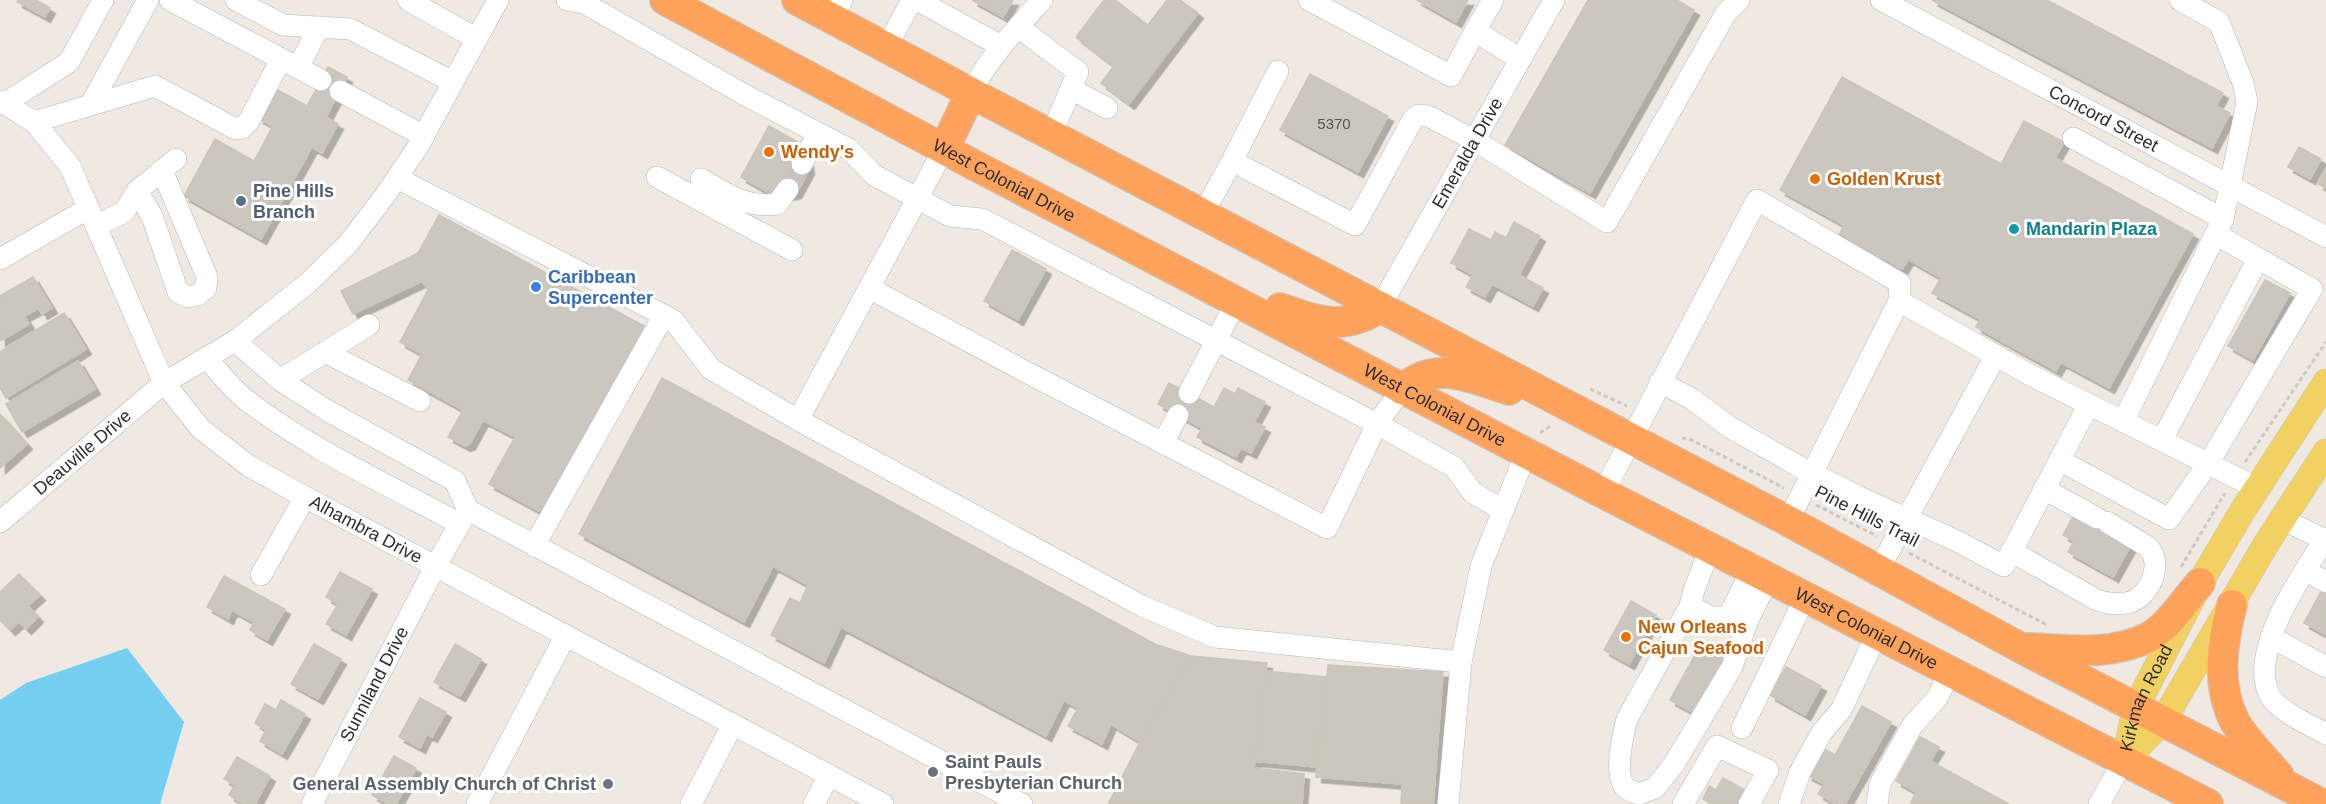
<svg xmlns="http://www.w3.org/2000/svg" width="2326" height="804" viewBox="0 0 2326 804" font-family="Helvetica,sans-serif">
<defs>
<filter id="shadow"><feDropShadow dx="5.5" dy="5.5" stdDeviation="0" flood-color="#0004"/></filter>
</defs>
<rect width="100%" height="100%" fill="#efe9e1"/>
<path fill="#75cff0" d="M127,648l57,74 -24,82h-160v-104l26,-17z"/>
<path fill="#cbc7bf" stroke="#cbc5ba" stroke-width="1.5" filter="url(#shadow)" d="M18,0h18l14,8 -5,9 -28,-15z
M972,0h41l-10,17z
M1104,0h11l33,25 19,-25h13l18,13 -69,91 -28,-21 13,-17 -38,-29z
M1417,0h51l-12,22z
M1588,0h89l17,10 -104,183 -85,-48z
M1932,0h115l176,93 -7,13 14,7 -18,35z
M328,67l19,10 -21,40 12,7 -16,29 -10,-6 -51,92 -77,-43 31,-57 39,22 19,-35 -15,-8 16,-30 33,18z
M1310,74l78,42 -30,56 -78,-42z
M1842,77l159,87 23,-43 40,21 -9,16 138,76 -84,154 -48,-26 -5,9 -80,-44 4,-8 -48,-26 9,-15 -33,-19 -6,10 -63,-34 5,-10 -64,-35z
M769,126l36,20 4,23 -13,24 -19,4 -36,-20z
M2299,147l22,12 -11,20 -22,-12z
M2326,169v19l-8,-4z
M439,215l207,112 -101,187 -56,-30 26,-47 -32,-17 -13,24 -5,2 -17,-9 15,-27 -55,-30 14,-26 -22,-12 28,-52 -6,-9 -69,33 -12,-23 77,-38z
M1514,222l26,14 -21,39 24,13 -10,18 -41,-22 -7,13 -19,-10 7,-12 -22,-12 18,-34 22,11 4,-8 11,6z
M1012,250l34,19 -28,51 -34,-19z
M33,277l19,31 -10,6 -3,-6 -15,8 5,8 -29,17v-45z
M2265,280l25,13 -37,67 -25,-14z
M64,313l22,36 -80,49 -6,-10v-36z
M78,361l17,28 -73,43 -16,-28z
M662,378l493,266 36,12 -51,86 -29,-18 -9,20 -34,-18 10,-18 -14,-8 -18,36 -205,-109 -17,36 -53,-28 19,-37 10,5 8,-18 -35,-19 -29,56 -165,-88z
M1169,383l45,24 10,-19 11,6 3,-6 27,14 -11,20 11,5 -14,26 -10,-5 -5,9 -39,-20 5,-9 -44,-24z
M0,414l27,30 -27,24z
M2075,513l56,32 -18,32 -45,-25 6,-11 -11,-6z
M340,572l32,17 -26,46 -20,-11 12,-20 -12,-7z
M19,574l21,21 -12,11 10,11 -12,12 -7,-7 -9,8 -10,-10v-28z
M224,576l61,33 -18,31 -17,-10 4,-8 -22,-12 -4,9 -21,-12z
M2324,586l2,1v48l-22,-12z
M1631,601l25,14 -27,49 -25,-14z
M314,644l27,15 -23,40 -27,-15z
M455,644l26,15 -21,37 -26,-14z
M1701,644l24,14 -31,55 -24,-13z
M1191,656l76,7 -13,105 50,6 -2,30h-194l32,-62z
M1328,665l115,7 -10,132h-32l1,-20 -86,-7z
M1786,667l35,19 -16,29 -35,-20z
M1266,671l60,6 -10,90 -62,-6z
M420,698l26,14 -14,25 -5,-3 -7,14 -21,-11z
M281,700l24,14 -23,40 -22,-13 6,-11 -11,-7 10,-19 11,6z
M1862,706l29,16 -46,82h-9l-18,-10 6,-10 -17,-9 15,-27 13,7z
M1920,737l19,10 -9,14 79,43h-99l6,-12 -20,-11z
M394,756l22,12 -20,36h-8l-16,-9z
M237,757l33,19 -15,28h-11l-15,-9 6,-10 -11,-6z
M1723,778l24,13 -7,13h-32l1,-2 -6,-3 6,-13 7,4z"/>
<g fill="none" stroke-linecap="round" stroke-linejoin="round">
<path stroke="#c8c4bd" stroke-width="21" stroke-dasharray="21 10" stroke-linecap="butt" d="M788,189l14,-25"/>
<g stroke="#b4b7c1" stroke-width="22">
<g id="minor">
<path d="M170,0l151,80"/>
<path d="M236,0l47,25 67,4 103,53"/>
<path d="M408,0l69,39"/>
<path d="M567,0l17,3 161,92 104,54 25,26 76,41 32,3 395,205 77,43 19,26 30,17"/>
<path d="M917,0l84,46"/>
<path d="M1309,0l142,76 24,-45 45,28"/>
<path id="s1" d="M1881,0l445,237"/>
<path d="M831,18l11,-18"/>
<path d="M1018,27l60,45 -27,63"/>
<path d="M1475,31l18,-31"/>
<path d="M886,48l26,-48"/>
<path d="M298,68l21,-41"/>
<path d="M1278,71l-46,90 123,64 58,-106 5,-4 10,1 46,24 133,82 119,-209 13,-13"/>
<path d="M1071,89l36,19"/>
<path d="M340,91l84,45"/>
<path d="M971,93c18,-36 44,-63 71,-93"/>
<path id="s2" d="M0,101l34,21 36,44 94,217 37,46 48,37 56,31 578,307"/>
<path d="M4,104l65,-42 34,-62"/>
<path d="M91,104l57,-104"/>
<path d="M34,122l121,-36 81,43 6,-1 7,-7 32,-62"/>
<path d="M2073,138l150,81"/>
<path d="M802,164l16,-31"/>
<path d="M657,177l135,73"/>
<path d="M397,178l276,142 38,49 87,51 344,186 73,31 246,25 -13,142"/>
<path d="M701,179c26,15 44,29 76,25l11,-15"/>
<path d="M137,191l15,25 26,76 10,5 10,-2 8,-7 1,-11 -45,-107"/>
<path d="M1203,214l29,-53"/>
<path d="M96,226l28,-14 13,-21 39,-32"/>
<path d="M0,259l89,-51"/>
<path d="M869,288l159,85 299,155 50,-104 25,-35"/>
<path id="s3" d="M1380,307l174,-307"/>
<path d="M235,341l45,39 48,31 127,70 13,29"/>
<path d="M325,352l95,49"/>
<path d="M207,358c12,14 24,30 38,41 64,50 144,86 215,125"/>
<path d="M280,380l89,-55"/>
<path d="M1660,382l32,17 39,29 80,45 48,24 96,43 49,26 85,-162"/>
<path d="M1189,393l47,-91"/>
<path d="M798,420l146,-271"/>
<path d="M2123,422l100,-203 24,-117 -4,-19 -24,-61 -39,-22"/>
<path d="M2162,440l96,-181"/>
<path d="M1163,443l15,-28"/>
<path d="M2059,460l110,59 39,-55 104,-175 -95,-54"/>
<path d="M2044,489l53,29"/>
<path d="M1603,493l154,-293 143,83 -1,18 135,76 223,111"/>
<path d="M2282,519l43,21"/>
<path d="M1788,521l111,-220"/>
<path id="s4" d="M0,522l164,-139 71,-42 73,-58 40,-39 38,-50 31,-46 81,-148"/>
<path d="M2326,538c-24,36 -77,112 -57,156 8,17 41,31 57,40"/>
<path d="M534,546l130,-231"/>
<path d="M1710,549l-16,41 -4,16 21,11h14l6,-5 20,-41"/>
<path d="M2011,551l84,48c9,4 22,6 32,4 23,-5 37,-39 21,-56l-41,-25"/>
<path d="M1878,571l118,-216"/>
<path d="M2306,571l20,11"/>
<path d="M261,575l44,-78"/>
<path d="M1690,606l-63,113c-4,16 -14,58 -1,69 3,3 10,5 13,6l16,-6 19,-24 58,-97 15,-45 21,-43"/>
<path d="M2271,637l55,30"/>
<path d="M1461,662l20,-96 45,-113"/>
<path d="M1742,728l63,-130"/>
<path id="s5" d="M312,804l124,-239 32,-55 554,294"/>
<path d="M477,804l89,-169"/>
<path d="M691,804l42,-80"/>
<path d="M814,804l15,-29"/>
<path d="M1683,804l34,-58 51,24 -19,34"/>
<path d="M1789,804l11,-32 22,-40 19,-22 36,-76"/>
<path d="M1877,804l3,-20 32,-58 25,-28 13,-26"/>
<path d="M2099,804l25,-44"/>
</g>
</g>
<g stroke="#c9c9c9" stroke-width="27">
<g id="major">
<path id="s6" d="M2124,760l12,-53 64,-124 43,-73 83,-128"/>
<path d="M2125,760l38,-39 103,-177 60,-92"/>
</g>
</g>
<g stroke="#c9c9c9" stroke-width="32">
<g id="highway">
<path id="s7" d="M665,0l309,165 629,328 605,311"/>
<path d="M797,0l174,93 817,428 233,127 301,156"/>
<path d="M944,149l27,-56"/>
<path d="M1280,308c37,13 65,24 100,-1"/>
<path d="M1402,389c35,-30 69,-11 107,1"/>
<path d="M2232,605c-10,39 -16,80 3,117 10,18 31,38 44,54"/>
<path d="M2030,648c40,2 82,8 119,-11 20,-11 36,-37 51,-54"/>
</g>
</g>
<path stroke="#c9c9c9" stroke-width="3" stroke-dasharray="4.5 3" stroke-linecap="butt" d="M1590,389l37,17
M1540,433l12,-8
M1682,438l10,2 92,48
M2245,462l81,-120
M1816,505l61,31
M1909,553l138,72
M2181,567l44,-74"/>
<use href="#minor" stroke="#fff" stroke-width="21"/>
<use href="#major" stroke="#f2d163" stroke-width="26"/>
<use href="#highway" stroke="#ffa35c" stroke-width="30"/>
</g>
<g fill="#e8710a" stroke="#fff" stroke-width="2">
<circle cx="769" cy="152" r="6"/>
<circle cx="1815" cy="179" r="6"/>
<circle cx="1626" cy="637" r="6"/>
</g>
<circle fill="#5c6f8a" stroke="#fff" stroke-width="2" cx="241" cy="201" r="6"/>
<circle fill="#0f9aa8" stroke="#fff" stroke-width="2" cx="2014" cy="229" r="6"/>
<circle fill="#3f7fe0" stroke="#fff" stroke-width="2" cx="536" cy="287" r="6"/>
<g fill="#6b7280" stroke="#fff" stroke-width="2">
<circle cx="933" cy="772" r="6"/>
<circle cx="608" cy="784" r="6"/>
</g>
<g text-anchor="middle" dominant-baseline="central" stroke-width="6" stroke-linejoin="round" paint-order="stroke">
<g font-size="15" fill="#555452">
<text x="1334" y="123">5370</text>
</g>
<g font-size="18" fill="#2e2e2e" stroke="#fff">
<text stroke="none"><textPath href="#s1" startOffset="252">Concord Street</textPath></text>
<text stroke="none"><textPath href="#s3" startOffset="177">Emeralda Drive</textPath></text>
<text stroke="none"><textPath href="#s7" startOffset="384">West Colonial Drive</textPath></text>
<text stroke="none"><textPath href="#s7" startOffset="870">West Colonial Drive</textPath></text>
<text stroke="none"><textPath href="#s4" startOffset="108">Deauville Drive</textPath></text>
<text transform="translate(1867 516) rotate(27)">Pine Hills Trail</text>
<text stroke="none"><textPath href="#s2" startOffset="586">Alhambra Drive</textPath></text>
<text stroke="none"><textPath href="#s7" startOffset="1356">West Colonial Drive</textPath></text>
<text stroke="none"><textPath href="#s5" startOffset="135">Sunniland Drive</textPath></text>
<text stroke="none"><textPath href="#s6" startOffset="66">Kirkman Road</textPath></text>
</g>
<g font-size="18" font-weight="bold" fill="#c56008" stroke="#fff" text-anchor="start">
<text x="781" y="152">Wendy's</text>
<text x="1827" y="179">Golden Krust</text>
<text x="1638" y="627">New Orleans<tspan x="1638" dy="21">Cajun Seafood</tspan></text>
</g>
<g font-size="18" font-weight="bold" fill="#4e5e75" stroke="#fff" text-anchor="start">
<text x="253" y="191">Pine Hills<tspan x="253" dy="21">Branch</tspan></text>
</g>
<g font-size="18" font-weight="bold" fill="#0d838f" stroke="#fff" text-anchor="start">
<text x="2026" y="229">Mandarin Plaza</text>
</g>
<g font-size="18" font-weight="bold" fill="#366cbe" stroke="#fff" text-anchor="start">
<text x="548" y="277">Caribbean<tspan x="548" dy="21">Supercenter</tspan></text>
</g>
<g font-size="18" font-weight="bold" fill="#5b616d" stroke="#fff" text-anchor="start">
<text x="945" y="762">Saint Pauls<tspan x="945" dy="21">Presbyterian Church</tspan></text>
<text x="596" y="784" text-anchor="end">General Assembly Church of Christ</text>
</g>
</g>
</svg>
